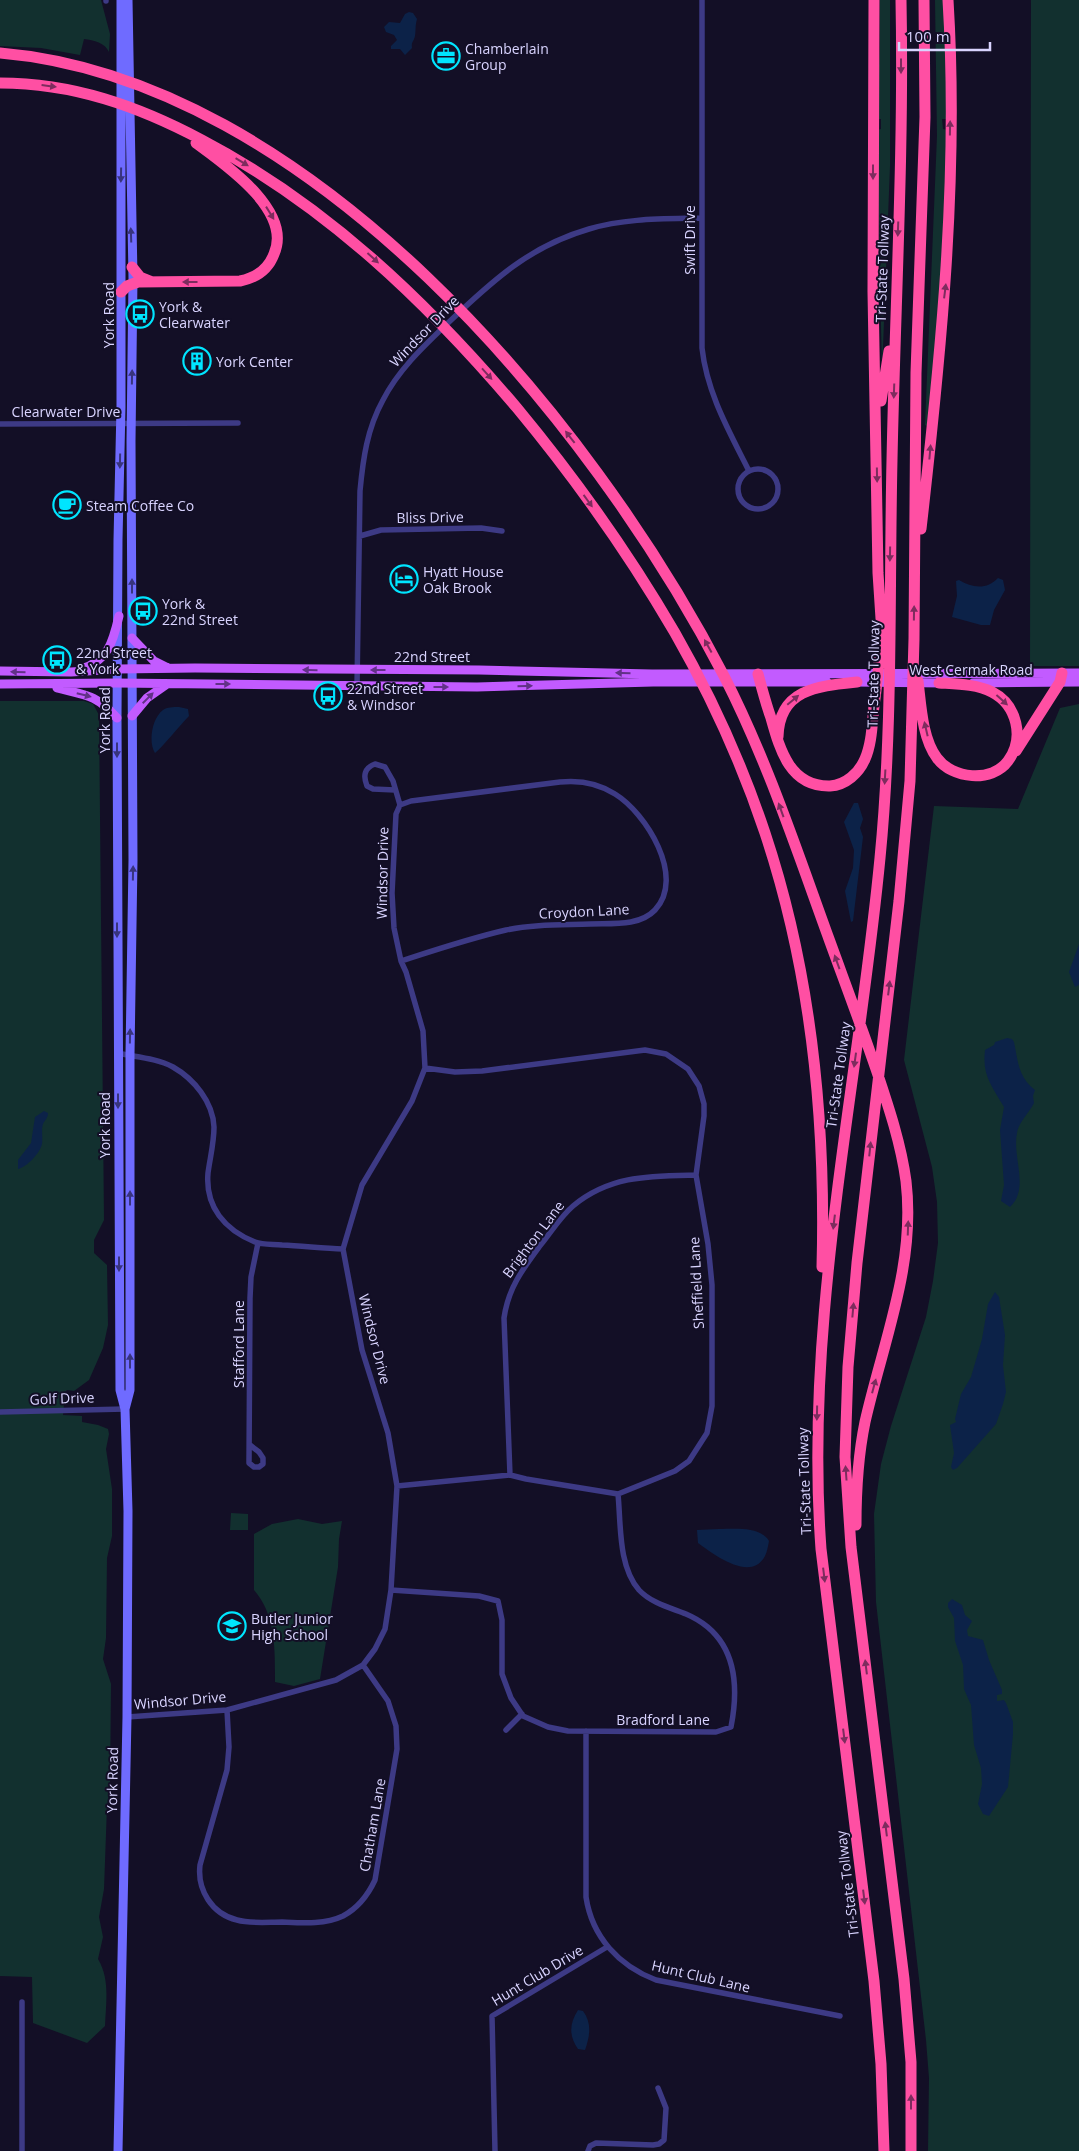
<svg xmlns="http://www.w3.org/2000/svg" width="1079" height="2151" viewBox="0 0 1079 2151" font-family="'Open Sans',sans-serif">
<rect width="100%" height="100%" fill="#130f26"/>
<path fill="#12302f" d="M0,0h101l9,34 -1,18c-4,-9 -15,-12 -25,-13l-4,16 -39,-7 -41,-2z
M880,0h10v166l-8,207 -5,-243 4,-1v-10h-5l4,-72z
M935,0h9l3,119h-5l1,10 5,1 -7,162 -14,134 -2,-1 12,-289z
M1031,0h48v666h-49z
M0,701h84l9,3 6,11 5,505 -10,20v13l13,12 1,60 -5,23 -14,32 -15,11 -7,-1 -2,2 -2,23 19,1v6l16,3 10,4 1,5 -3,15 6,40v47l-5,22 -1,80 -3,21 8,25 -1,103 -3,19 -3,83 -5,28 4,20 -5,22c12,20 8,43 7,67l-18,17 -54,-20 -1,-46 -32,-1z
M1079,704v1447h-151l1,-73 -3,-38 -50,-438 -2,-88 7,-50 10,-38 35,-109 7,-36 5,-38 -1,-41 -5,-35 -28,-107 30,-254 84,3 42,-101z
M231,1513l17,1v16h-18z
M298,1519l24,5 20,-3 -3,18 -1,28 -18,112 -26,7 -19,-4c0,-32 1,-67 -21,-92v-56l18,-10z"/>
<path fill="#0c2248" d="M409,12l4,1 4,6c-2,7 -1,11 -2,17 -1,5 -4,6 -3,12l-7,7 -5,-6h-9v-3l6,-6 -3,-5 -8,-3 -2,-5 5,-5 11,1 5,-9z
M998,578l5,2 2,10 -11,20 -4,15h-9l-29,-8 5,-21 -1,-15 3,-1c13,8 28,10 39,-2z
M179,707l9,2 1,7c-6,6 -31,36 -34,37 -7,-11 -3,-35 8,-43 4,-3 10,-3 16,-3z
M854,803h4l5,16 -3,9 3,9 -10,84 -2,1 -6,-31 8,-23 1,-18 -10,-28z
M1079,944v41l-4,2 -6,-15z
M1007,1038l5,1 2,3c4,19 4,35 21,48l-2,6 1,7c-5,10 -16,20 -17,30 -5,25 13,55 -7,74l-9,-6 3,-16 -4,-55 4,-23c-13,-22 -22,-32 -19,-57l9,-5 1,-3z
M44,1111l4,2c0,5 -3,7 -5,11 -2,6 0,13 -1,20 -2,9 -15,23 -24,25v-9l13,-17 4,-26z
M995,1292l4,5 6,38 -2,30 3,27 -3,12 -7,20 -39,44 -4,2 -2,-3 3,-14 -4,-28 6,-3 -1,-3 6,-25 10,-17 11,-38 6,-35z
M719,1529c16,0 41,-3 50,12 -1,5 -2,11 -4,15 -14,27 -52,-2 -67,-13l-1,-13z
M952,1599l10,6 3,10 7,6 -5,9 1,6 15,4 6,20 13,30v4l-5,1v6l7,-1 2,3 7,19v12l-5,53 -19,29 -6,-2 -5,-10 4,-20 -1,-16 -7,-23 -3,-40 -7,-16 -1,-24 -8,-24 -1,-23 -6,-11v-4z
M578,2010l5,1c9,12 7,25 2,39l-7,-1c-9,-13 -9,-25 0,-39z"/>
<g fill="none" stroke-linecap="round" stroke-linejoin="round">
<path stroke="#3d3a85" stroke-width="5.5" d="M106,0v1
M702,0v348c5,45 27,83 47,123
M0,424l238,-1
M738 489a20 20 0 1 1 40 0a20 20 0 1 1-40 0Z
M360,536l21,-6 100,-2 21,3
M357,686l3,-195c3,-32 7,-62 23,-91 16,-31 41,-54 66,-78 43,-41 81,-76 140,-93 37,-11 75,-10 113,-11
M400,805l11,-4 149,-19c19,-2 38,1 55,12 31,19 71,83 40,116 -16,17 -45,13 -65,14 -28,1 -56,0 -84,6 -35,8 -71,20 -105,31
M117,1053c18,4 39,5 56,14 21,12 40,35 41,60 0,16 -4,31 -6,46 -3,34 17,57 47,69 8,3 18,2 27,3 20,1 40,3 61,4
M0,1412l125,-3
M250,1445l9,7 4,6v6l-4,3h-5l-5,-4 1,-165 1,-21 7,-34
M510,1475l-6,-157c4,-29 18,-48 35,-71 11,-13 21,-30 34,-41 37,-31 78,-30 123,-31
M397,1486l113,-11 16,4 92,15 57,-23 14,-10 18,-28 5,-27v-121l-4,-41 -12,-69 8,-59v-12l-5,-18 -11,-17 -22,-15 -21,-4 -163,21 -27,1 -30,-4
M391,1590l88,6 19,5 4,19v54l9,24 12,18 25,11 20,4 148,1 15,-5c9,-46 4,-92 -45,-113 -15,-6 -35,-11 -47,-24 -21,-24 -18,-66 -21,-96
M227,1710l2,37 -2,23 -27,95c-3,25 12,49 37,55 14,4 31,2 45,2 20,1 42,3 61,-6 15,-8 25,-21 32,-36l22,-131 -1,-23 -8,-25 -25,-36
M127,1717l100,-7 109,-30 27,-15 12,-16 10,-20 6,-39 6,-104 -9,-53 -26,-83 -19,-101 19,-64 50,-84 13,-33 -2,-37 -17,-59 -5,-11 -7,-33 -2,-35 4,-79 4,-9 -7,-24 -8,-14 -10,-3c-11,4 -12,12 -8,22l6,3 22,1
M506,1730l16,-16
M586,1731v166c6,40 33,69 70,83l184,36
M22,2002v149
M495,2151l-3,-135 115,-69
M588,2151l2,-5 6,-3 57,2 6,-1 5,-4 2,-32 -8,-20"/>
<path stroke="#6f6bff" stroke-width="9" d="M125,1409l5,-19v-335l3,-195 -2,-419 2,-163 -5,-278
M118,2151l9,-434 1,-206 -3,-102 -5,-19 -3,-672 1,-178 3,-133v-407"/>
<path stroke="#c25bff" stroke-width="9" d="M132,638l22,23 14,7
M81,669c27,-8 32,-27 38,-53
M0,671l71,1 47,-3 77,-1 284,2 173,4 427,-1
M853,682l92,1
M973,683l106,-1
M0,684l117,-1 360,4 176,-5h174
M57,688c28,7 39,6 60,30
M132,716l15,-18 20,-14"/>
<path stroke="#ff4fa3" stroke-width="11" d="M874,0l-1,292 5,281 5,76
M0,53c309,26 591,366 724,623 43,84 73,175 105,263 16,44 33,89 48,133 12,36 24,72 29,109 10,84 -23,161 -41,241 -7,34 -9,68 -9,103
M0,83c73,0 138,23 202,57 124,65 225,162 315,268 58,70 112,146 158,225 36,63 67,131 90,200 47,141 61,287 57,434
M132,267l8,10 10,4
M121,292l6,-6 11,-4 102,-1c15,-3 28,-11 34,-27 19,-43 -48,-89 -78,-111
M881,401l8,-50
M921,529c20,-175 38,-352 27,-529
M758,674c4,15 8,30 13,44 9,32 19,69 59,68 16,-1 29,-13 35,-27 7,-16 7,-35 9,-53 3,-21 5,-43 7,-64
M918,681c3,24 4,57 19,77 15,21 55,25 71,3 17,-23 9,-56 -16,-69 -15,-8 -36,-8 -53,-9
M778,737c1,-48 40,-51 79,-55
M1016,751l44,-69 2,-9
M884,2151l-3,-87 -7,-83 -53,-432c-17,-232 37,-461 59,-691 13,-132 9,-265 12,-398 3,-153 12,-307 9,-460
M911,2151v-89l-7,-83 -53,-432 -6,-90 3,-90 9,-104 42,-362 11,-120 4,-142 2,-266 9,-256 -1,-117"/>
</g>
<defs><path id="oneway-solid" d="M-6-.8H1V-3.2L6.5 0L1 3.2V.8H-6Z" transform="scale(1.25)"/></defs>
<g fill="#7d2c5e">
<use href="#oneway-solid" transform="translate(901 66) rotate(90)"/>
<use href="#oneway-solid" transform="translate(49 86) rotate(7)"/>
<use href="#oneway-solid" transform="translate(950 128) rotate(-89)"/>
<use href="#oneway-solid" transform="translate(242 162) rotate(31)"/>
<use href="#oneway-solid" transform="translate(873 172) rotate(90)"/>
<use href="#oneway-solid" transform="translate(270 213) rotate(58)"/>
<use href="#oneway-solid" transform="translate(898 229) rotate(92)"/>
<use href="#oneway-solid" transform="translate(373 258) rotate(42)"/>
<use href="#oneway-solid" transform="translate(190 282) rotate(180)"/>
<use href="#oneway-solid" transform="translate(945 291) rotate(-83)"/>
<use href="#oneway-solid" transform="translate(487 374) rotate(48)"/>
<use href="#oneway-solid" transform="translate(894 391) rotate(92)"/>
<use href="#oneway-solid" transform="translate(570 437) rotate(-128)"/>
<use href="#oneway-solid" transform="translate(930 452) rotate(-85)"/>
<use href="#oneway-solid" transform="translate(877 475) rotate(89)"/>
<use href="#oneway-solid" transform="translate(588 501) rotate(54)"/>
<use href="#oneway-solid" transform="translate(890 554) rotate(91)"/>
<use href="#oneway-solid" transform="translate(914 613) rotate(-89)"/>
<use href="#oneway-solid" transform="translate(708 646) rotate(-119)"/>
<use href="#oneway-solid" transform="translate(793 700) rotate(-40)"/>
<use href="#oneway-solid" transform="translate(1002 700) rotate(42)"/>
<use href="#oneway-solid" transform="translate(926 729) rotate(-103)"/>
<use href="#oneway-solid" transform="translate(885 777) rotate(93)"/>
<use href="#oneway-solid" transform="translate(781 810) rotate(-110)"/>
<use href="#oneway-solid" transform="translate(837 962) rotate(-110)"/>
<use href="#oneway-solid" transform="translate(889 988) rotate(-83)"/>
<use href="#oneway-solid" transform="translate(855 1060) rotate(98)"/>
<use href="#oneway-solid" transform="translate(870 1149) rotate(-84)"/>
<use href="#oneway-solid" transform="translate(834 1222) rotate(97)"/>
<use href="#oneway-solid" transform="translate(908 1228) rotate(-88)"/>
<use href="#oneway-solid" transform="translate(853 1310) rotate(-85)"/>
<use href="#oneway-solid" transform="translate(874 1386) rotate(-75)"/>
<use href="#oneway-solid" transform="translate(817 1413) rotate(91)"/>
<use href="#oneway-solid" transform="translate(846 1473) rotate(-94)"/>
<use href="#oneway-solid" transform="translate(824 1575) rotate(83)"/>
<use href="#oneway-solid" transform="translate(866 1667) rotate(-97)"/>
<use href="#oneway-solid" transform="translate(844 1736) rotate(83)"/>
<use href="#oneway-solid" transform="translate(886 1829) rotate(-97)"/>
<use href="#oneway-solid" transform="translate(864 1897) rotate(83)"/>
<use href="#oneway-solid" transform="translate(911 2102) rotate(-90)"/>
</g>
<g fill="#38347d">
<use href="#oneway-solid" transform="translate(121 175) rotate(91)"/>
<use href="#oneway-solid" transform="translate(131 235) rotate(-92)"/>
<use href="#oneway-solid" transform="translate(132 377) rotate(-89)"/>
<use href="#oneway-solid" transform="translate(120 461) rotate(91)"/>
<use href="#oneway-solid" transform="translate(132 586) rotate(-90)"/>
<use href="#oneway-solid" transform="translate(117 750) rotate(90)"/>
<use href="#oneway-solid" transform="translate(133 873) rotate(-89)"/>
<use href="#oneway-solid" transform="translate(117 930) rotate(90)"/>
<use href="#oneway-solid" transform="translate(130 1036) rotate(-89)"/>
<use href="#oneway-solid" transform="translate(118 1101) rotate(90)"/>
<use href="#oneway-solid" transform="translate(130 1198) rotate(-90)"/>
<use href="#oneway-solid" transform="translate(119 1264) rotate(90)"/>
<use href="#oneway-solid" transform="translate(130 1361) rotate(-90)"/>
</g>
<g fill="#623188">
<use href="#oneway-solid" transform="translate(310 670) rotate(-179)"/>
<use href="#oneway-solid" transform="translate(378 670) rotate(180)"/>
<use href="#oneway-solid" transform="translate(18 672) rotate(-179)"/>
<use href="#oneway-solid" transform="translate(623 673) rotate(-179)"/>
<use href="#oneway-solid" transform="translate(223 684)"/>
<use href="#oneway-solid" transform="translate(525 686) rotate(-2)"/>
<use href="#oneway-solid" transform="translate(441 687)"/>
<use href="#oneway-solid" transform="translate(84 695) rotate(14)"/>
<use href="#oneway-solid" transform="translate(148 698) rotate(-45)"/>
</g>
<defs>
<g id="office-ring" transform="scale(1.4375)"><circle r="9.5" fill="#130f26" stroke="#00e5ff" stroke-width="1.5"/><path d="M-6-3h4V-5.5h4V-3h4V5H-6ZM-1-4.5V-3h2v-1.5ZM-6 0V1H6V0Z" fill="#00e5ff"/></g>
<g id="bus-ring" transform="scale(1.4375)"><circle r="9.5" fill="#130f26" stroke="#00e5ff" stroke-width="1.5"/><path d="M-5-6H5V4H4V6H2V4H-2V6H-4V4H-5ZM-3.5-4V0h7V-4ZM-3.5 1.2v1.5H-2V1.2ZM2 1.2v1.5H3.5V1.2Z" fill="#00e5ff"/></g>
<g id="building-ring" transform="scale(1.4375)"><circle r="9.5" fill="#130f26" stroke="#00e5ff" stroke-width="1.5"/><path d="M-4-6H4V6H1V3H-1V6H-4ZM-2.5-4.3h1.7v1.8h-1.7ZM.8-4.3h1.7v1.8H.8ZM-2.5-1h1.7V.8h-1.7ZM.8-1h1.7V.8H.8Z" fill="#00e5ff"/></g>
<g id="cafe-ring" transform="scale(1.4375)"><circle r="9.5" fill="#130f26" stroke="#00e5ff" stroke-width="1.5"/><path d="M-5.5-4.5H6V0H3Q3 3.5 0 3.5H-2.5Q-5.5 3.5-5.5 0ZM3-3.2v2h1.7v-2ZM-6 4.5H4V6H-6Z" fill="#00e5ff"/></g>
<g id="hotel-ring" transform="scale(1.4375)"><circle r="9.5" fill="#130f26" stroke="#00e5ff" stroke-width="1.5"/><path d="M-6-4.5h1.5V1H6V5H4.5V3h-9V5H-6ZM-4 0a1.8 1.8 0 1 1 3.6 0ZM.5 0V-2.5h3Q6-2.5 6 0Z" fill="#00e5ff"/></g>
<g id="school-ring" transform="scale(1.4375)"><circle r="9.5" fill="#130f26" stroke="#00e5ff" stroke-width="1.5"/><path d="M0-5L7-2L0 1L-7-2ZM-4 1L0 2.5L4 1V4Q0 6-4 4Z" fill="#00e5ff"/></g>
</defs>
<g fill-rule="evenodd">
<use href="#office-ring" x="446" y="56"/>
<use href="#bus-ring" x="140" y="314"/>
<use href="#building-ring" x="197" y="361"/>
<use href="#cafe-ring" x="67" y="505"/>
<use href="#hotel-ring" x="404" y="579"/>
<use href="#bus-ring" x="143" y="611"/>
<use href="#bus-ring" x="57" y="660"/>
<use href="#bus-ring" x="328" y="696"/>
<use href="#school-ring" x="232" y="1626"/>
</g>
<g text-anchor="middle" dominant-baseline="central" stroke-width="4" stroke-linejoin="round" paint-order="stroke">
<g font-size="14" fill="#d9d4ff" stroke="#130f26" text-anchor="start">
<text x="465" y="48">Chamberlain<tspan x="465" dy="16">Group</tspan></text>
<text x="159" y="306">York &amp;<tspan x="159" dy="16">Clearwater</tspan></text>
<text x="216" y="361">York Center</text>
<text x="86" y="505">Steam Coffee Co</text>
<text x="423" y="571">Hyatt House<tspan x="423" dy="16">Oak Brook</tspan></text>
<text x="162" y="603">York &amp;<tspan x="162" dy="16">22nd Street</tspan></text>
<text x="76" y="652">22nd Street<tspan x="76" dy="16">&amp; York</tspan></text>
<text x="347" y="688">22nd Street<tspan x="347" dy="16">&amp; Windsor</tspan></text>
<text x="251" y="1618">Butler Junior<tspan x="251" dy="16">High School</tspan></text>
</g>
<g font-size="14" fill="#d9d4ff" stroke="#130f26">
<text transform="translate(689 240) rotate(-90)">Swift Drive</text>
<text transform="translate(882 269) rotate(-88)">Tri-State Tollway</text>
<text transform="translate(108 315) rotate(-90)">York Road</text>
<text transform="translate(424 331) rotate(-46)">Windsor Drive</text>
<text x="66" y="411">Clearwater Drive</text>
<text transform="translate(430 517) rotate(-1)">Bliss Drive</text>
<text x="432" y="656">22nd Street</text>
<text x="971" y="669">West Cermak Road</text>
<text transform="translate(873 674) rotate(-89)">Tri-State Tollway</text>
<text transform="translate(104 720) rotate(-90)">York Road</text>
<text transform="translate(382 873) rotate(-89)">Windsor Drive</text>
<text transform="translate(584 911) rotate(-3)">Croydon Lane</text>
<text transform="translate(838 1075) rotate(-82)">Tri-State Tollway</text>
<text transform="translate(104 1125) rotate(-90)">York Road</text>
<text transform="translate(533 1239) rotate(-53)">Brighton Lane</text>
<text transform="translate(696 1283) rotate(-93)">Sheffield Lane</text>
<text transform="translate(375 1339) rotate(76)">Windsor Drive</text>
<text transform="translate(238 1344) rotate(-90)">Stafford Lane</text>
<text transform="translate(62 1398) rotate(-2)">Golf Drive</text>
<text transform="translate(804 1481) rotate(-92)">Tri-State Tollway</text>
<text transform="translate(180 1700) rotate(-5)">Windsor Drive</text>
<text x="663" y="1719">Bradford Lane</text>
<text transform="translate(112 1780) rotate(-89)">York Road</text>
<text transform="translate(372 1825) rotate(-80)">Chatham Lane</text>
<text transform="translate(847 1884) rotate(-97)">Tri-State Tollway</text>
<text transform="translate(537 1975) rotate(-31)">Hunt Club Drive</text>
<text transform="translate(701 1976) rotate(13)">Hunt Club Lane</text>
</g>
</g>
<path d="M899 42v8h91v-8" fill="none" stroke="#d9d4ff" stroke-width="2.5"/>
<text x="906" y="42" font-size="15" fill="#d9d4ff" stroke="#130f26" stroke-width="4" paint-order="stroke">100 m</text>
</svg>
